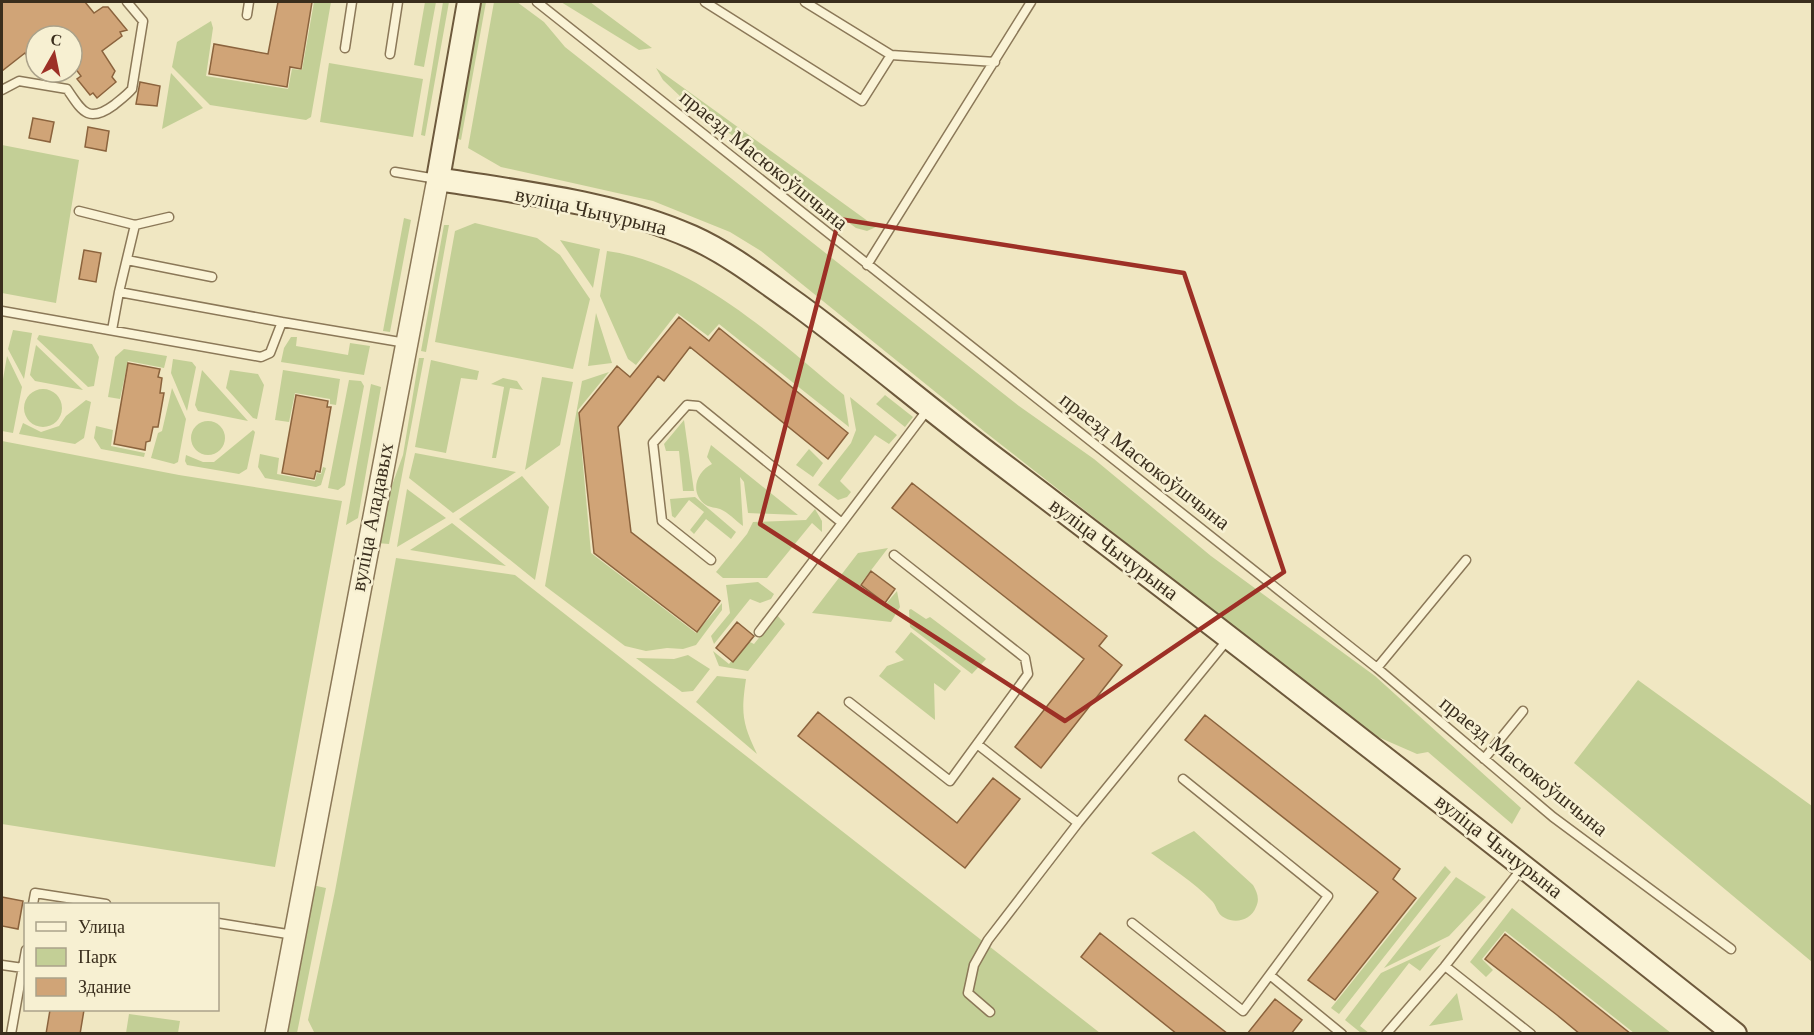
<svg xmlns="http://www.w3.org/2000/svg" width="1814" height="1035" viewBox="0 0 1814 1035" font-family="Georgia,serif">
<rect width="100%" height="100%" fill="#f0e7c2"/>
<path fill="#c3cf96" d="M314,2h17l-20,115 -5,3 -96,-15 -38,-38 5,-25 34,-21 2,7 -7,48 82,13 4,-20 10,1z
M425,2h11l-12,65 -10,-2z
M443,2h6l-24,134 -4,-1z
M480,2h6l-25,138 -5,-2z
M494,2h23l27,20 21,25 454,359 75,53 117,97 164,120 146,132 -9,16 -84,-72 -11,2 -48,-21 -384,-301 -224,-181 -31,-19 -77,-31 -152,-34 -33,-19z
M561,2h29l62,46 -13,2z
M329,63l94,16 -10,58 -93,-15z
M656,68l220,159 -9,4 -11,-3 -174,-130 -19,-18z
M171,73l32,35 -41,21z
M2,145l77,15 -23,143 -54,-10z
M404,218l7,2 -21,112 -7,-1z
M475,223l62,15 23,17 30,44 -17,70 -138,-27 20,-111z
M444,225h5l-23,127 -5,-1z
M560,240l40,9 -7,39z
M607,251c89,12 169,88 237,144l5,32 -130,-103 -11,12 -31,-23 -41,52 -8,-6 -28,-63z
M596,313l16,50 -24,3z
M13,330l19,3 -8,46 -16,-30z
M39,335l53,9 7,13 -5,29 -6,1 -51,-48z
M291,337h6l-1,9 52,9 2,-12 20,3 -6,29 -83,-13 3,-14z
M36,345l47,45 -48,-9 -5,-6z
M124,349l43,7 -3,12 -36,-7 -8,38 -12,-2 7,-40z
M7,356l15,31 -9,46 -11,-2v-46z
M419,358h5l-35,186 -12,-1 10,-44 16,-44z
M173,359l19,3 4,5 -9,44 -16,-38z
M431,360l48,11 -2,9 -16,-2 -15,75 -31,-6z
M202,370l46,51 -50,-10 -3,-6z
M230,370l28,4 6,11 -7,34 -4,-1 -27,-30z
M283,370l57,9 -4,26 -6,-1v-5l-35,-6 -6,29 -14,-2z
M609,372l-31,38 13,143 105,80 26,-30v7l-26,35 -13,4 -16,-1 -21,3 -21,-5 -80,-60 37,-205z
M542,377l31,5 -13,63 -35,25z
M503,378l14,3 6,9 -13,-2 -14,70h-4l12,-71 -13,-3z
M349,380l12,1 3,5 -19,99 -7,5 -10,-2z
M371,384l10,3 -23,131 -12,7z
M172,388l14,31 -8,43 -4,2 -23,-6 7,-25 4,-2z
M24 408a19 19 0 1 1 38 0a19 19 0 1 1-38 0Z
M885,395l28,22 -8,10 -29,-23z
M850,397l47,38 -8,9 -14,-9 -35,46 11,11 -4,5 -9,3 -20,-15 33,-42 5,-13z
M86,400l5,2 -7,36 -9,6 -56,-10 4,-11 18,9 18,-6 7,-10z
M684,420l10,71h-11l-4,-40h-13l-2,-7z
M191 438a17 17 0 1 1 34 0a17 17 0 1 1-34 0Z
M96,426l17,4 -2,16 34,7 -1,4 -43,-8 -7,-11z
M253,430l2,2 -8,37 -8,5 -52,-9 -2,-4 1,-6 17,7h11z
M2,441l177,34 163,26 -67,366 -273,-43z
M711,445l87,70 -50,-2 -4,-31 -4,-5 3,49c-7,-5 -15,-14 -23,-17 -5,-2 -9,-1 -14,-4 -17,-12 -10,-33 6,-41l-5,-7z
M809,449l14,14 -10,14 -17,-12z
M415,453l101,19 -63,41 -44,-35z
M260,454l19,4 -2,16 38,7 2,-8 4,1 2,-7 3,1 -5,17 -5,2 -51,-9 -7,-11z
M522,476l27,31 -14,73 -76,-61z
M407,489l39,29 -49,29z
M695,497l41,35 -5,7 -25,-20 -12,15 -4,-4 14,-18 -15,-12 -14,18 -3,-2 -2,-17z
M815,509l7,12v11l-10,-9 -45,55h-44l-7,-6 31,-38 6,-12 53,-2z
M452,523l54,43 -96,-16z
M888,548l-29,38 25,20 13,-15 3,16 -9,15 -79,-9 46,-60z
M396,558l119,17 585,458 -785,1 -7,-14 27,-129z
M758,582l16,12 -3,5 -11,4 -10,-4 -36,45 -3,-8 19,-23 -4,-28z
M911,609l15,10 4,-2 56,42 -14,15 -62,-47 -1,-17z
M777,615l8,9 -37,47 -29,-5 -6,-15 16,13 19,-23 6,3z
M911,632l50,39 -16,20 -11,-8 1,37 -56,-44 8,-10 17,-6 -9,-8z
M688,655l22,14 -17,22 -11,1 -46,-34 38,1z
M717,676l29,3c-5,34 -4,44 11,75l-61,-52z
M1638,680l174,126v156l-238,-199z
M1194,831l59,54c4,7 7,14 3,22 -5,13 -20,17 -31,11 -9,-4 -8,-13 -14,-18 -17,-18 -40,-32 -60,-47z
M1445,866l6,6 -112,142 -8,-6z
M1456,877l30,20 -37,39 -65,32z
M312,885l14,3 -29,145 -13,1z
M1512,908l159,125h-37l-129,-102 -23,28 11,11 -7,7 -16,-15z
M1441,945l-21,26 -11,-8 -49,63 9,7h-8l-16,-13 36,-47z
M1457,993l6,27 -34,6z
M129,1014l51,7 -2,12h-52z"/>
<path fill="#d0a477" stroke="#8b633d" stroke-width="1.5" d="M2,2h83l9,11 9,-6h5l19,23 -7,2 2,4 -20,15 13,20 -3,6 4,5 -19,16 -4,-5 -3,2 -13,-16 4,-3 -9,-12v-28h-36v31l-11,-14 -23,18z
M278,2h34l-11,67 -11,-2 -3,20 -78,-13 5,-30 54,10z
M140,82l20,4 -3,20 -21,-2z
M33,118l21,4 -4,20 -21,-4z
M88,127l21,4 -3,20 -21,-4z
M84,250l17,3 -5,29 -17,-3z
M679,317l30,24 10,-13 129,105 -20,26 -138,-112 -26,34 -6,-5 -40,51 13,105 89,69 -23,31 -103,-79 -15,-140 38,-47 13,11z
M128,363l32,6 -2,8 4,1 -2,15h4l-6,34h-5l-3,14 -4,1 -1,8 -31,-6z
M296,395l32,6 -1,6h4l-11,65 -4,-1 -2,8 -32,-6z
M912,483l195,153 -8,10 23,19 -81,103 -26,-21 69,-88 -192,-151z
M871,571l24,18 -10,14 -24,-18z
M737,622l17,14 -21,26 -17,-14z
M818,712l139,111 36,-45 27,21 -55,69 -167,-132z
M1205,715l195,154 -7,10 23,19 -81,102 -27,-20 70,-88 -193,-152z
M2,897l21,4 -5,28 -16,-3z
M1100,933l77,61 51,40h-51l-96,-77z
M1505,934l126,100h-51l-23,-19 -72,-56z
M1275,999l27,21 -11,14h-44z
M50,1010h34l-4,24h-34z"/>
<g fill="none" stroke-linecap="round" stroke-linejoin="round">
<g stroke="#8b7858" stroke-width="11">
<path id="service" d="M537,2l840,666 176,149 178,132
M705,2l157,99 29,-46 -86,-53
M247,15l2,-13
M345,48l7,-46
M390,54l8,-52
M891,55l104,7
M2,90l17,-9 48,8c15,22 21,35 47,16 6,-5 13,-10 18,-16l11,-68 -16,-19
M395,172l42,7
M79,211l56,14 -16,67
M135,225l34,-8
M127,260l85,17
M867,265l164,-263
M2,311l259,46 9,-4 12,-31 124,21
M112,330l7,-38 163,30
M711,560l-49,-39 -9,-78 34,-38 11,1 144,117 86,-114
M759,632l83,-109
M1377,668l89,-108
M849,702l101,79 78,-107 -3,-16 -131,-103
M977,744l101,79
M1484,759l39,-48
M33,904l2,-11 71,11
M218,923l76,12
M1132,923l111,88 85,-115 -145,-117
M2,965l21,3
M1445,966l78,-99
M1271,976l71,58
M990,1012l-22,-19 6,-28 14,-25 90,-117 151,-185
M11,1034l15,-84
M1386,1034l59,-68 86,68"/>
</g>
<g stroke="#8b7858" stroke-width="24">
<path id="tertiary" d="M276,1034l162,-855"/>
</g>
<g stroke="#6d593c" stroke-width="26">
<path id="secondary" d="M469,2l-31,177c84,14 175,23 254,58 38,17 72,44 106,68 68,50 132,105 200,156 248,188 493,379 737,573"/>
</g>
<use href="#service" stroke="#faf3d6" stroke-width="8"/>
<use href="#tertiary" stroke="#faf3d6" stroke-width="21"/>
<use href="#secondary" stroke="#faf3d6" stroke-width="22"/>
</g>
<path fill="none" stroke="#9d3026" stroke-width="4.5" stroke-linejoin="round" d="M839,219l345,54 100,299 -219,149 -305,-197z"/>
<g text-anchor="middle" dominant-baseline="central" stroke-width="5" stroke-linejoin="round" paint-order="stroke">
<g font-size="21" fill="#3a2e1d" stroke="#f7f0d2">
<text transform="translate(764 160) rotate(39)">праезд Масюкоўшчына</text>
<text transform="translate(591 211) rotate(13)">вуліца Чычурына</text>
<text transform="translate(1145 461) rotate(38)">праезд Масюкоўшчына</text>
<text transform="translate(372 517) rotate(-79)">вуліца Аладавых</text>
<text transform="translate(1114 549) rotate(37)">вуліца Чычурына</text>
<text transform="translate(1524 766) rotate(39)">праезд Масюкоўшчына</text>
<text transform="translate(1499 846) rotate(38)">вуліца Чычурына</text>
</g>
</g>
<rect width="1814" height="1035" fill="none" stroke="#3a2e1d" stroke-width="6"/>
<rect x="24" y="903" width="195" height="108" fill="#f7f0d2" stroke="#aba28a" stroke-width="1.5"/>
<rect x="36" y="922" width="30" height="9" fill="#faf3d6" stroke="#aba28a" stroke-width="1.5"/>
<text x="78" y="933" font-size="18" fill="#3a2e1d">Улица</text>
<rect x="36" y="948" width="30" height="18" fill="#c3cf96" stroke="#aba28a" stroke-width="1.5"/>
<text x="78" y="963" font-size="18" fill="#3a2e1d">Парк</text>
<rect x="36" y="978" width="30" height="18" fill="#d0a477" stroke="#aba28a" stroke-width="1.5"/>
<text x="78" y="993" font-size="18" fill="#3a2e1d">Здание</text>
<g transform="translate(54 54) rotate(9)"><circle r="28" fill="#f7f0d2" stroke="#aba28a" stroke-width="1.5"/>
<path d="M0-4.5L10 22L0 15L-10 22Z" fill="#9d3026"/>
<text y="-9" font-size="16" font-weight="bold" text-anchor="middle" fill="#3a2e1d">С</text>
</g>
</svg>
